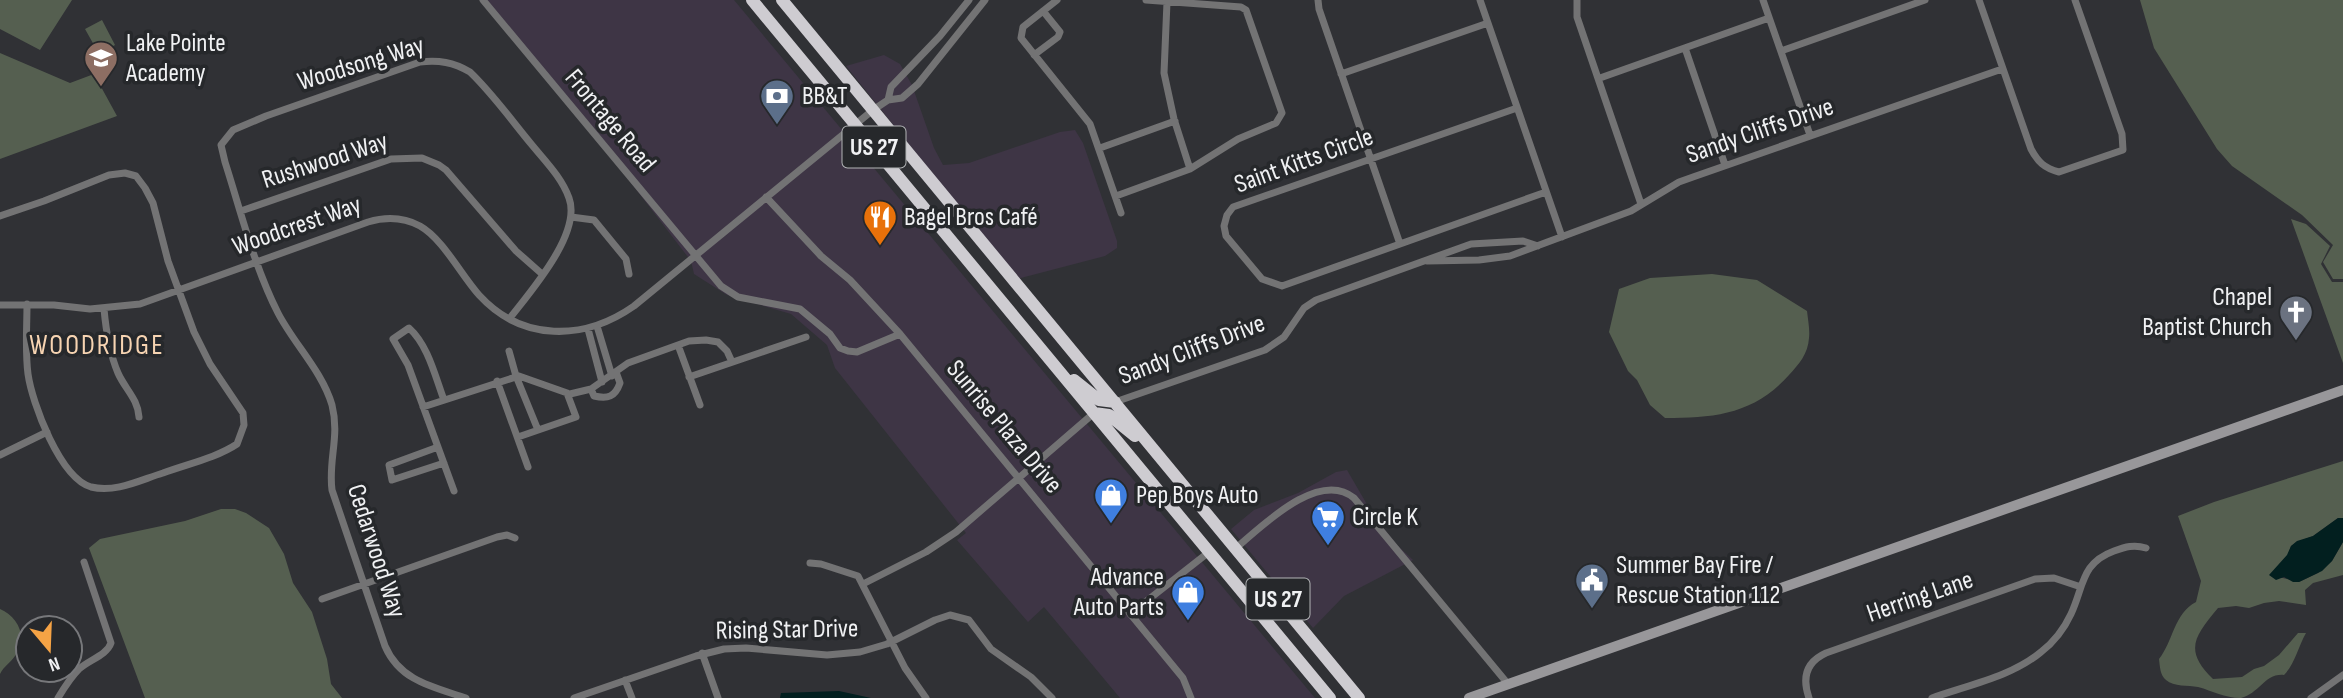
<svg xmlns="http://www.w3.org/2000/svg" width="2343" height="698" viewBox="0 0 2343 698" font-family="'Sofia Sans Condensed',sans-serif">
<rect width="100%" height="100%" fill="#303135"/>
<path fill="#3e3545" d="M484,0h250l581,698h-195l-76,-91 -16,15 -71,-82 9,-7 -131,-165 -8,-23 -36,-31 -64,-19 -33,-21 -3,-13 -142,-185z
M884,55l16,9 12,21 22,63 9,17 26,-2 91,-31 15,-2 8,13 34,98v7l-12,8 -88,23 -171,-213z
M1347,470l25,43 24,31 17,16 -69,36 -31,32 -82,-99 23,-19 44,-17 38,-21z"/>
<path fill="#555f50" d="M0,0h72l-32,50 -40,-21z
M2140,0h203v279h-10l-10,-17 10,-17 -31,-30 -70,-49 -15,-17 -63,-101z
M102,20l13,25 -16,9 -14,-25z
M0,53l70,30 24,-9 23,42 -117,43z
M2291,219l15,5 24,22 -9,18 11,18h11v81z
M1712,274l45,6 50,31c1,9 3,19 2,27 -1,16 -10,26 -20,37 -35,39 -74,43 -124,43l-15,-13 -13,-25 -9,-9 -19,-39 10,-43 31,-11z
M2343,461v57h-5l-25,18 -16,6 -6,4 -3,9 -18,20 29,7 19,-9 14,-12 11,-19v33l-30,8 -8,7 1,15 -27,-4 -15,2 -15,5 -13,-2 -18,2c-23,28 -35,42 -5,71l29,-2 12,-8 10,-3 15,-11 19,-22h8c-8,14 -11,31 -22,42 -19,-2 -25,19 -43,23 -17,0 -28,-7 -43,-11 -10,-2 -24,0 -32,-7 -6,-5 -6,-13 -7,-21 14,-17 15,-46 37,-57l5,-21 -23,-65 36,-14z
M221,509h14l11,4 23,15 15,26 9,29 19,29 15,47 4,25 11,14h-197l-56,-150 11,-9 85,-18z
M0,609c18,7 29,30 15,47 -5,7 -11,10 -15,18z"/>
<path fill="#021f1f" d="M2338,518h5v24l-11,19 -10,10 -23,11h-6l-9,-5 -8,3 -7,-5 18,-20 4,-9 6,-5 16,-5z
M839,691l32,7h-91l1,-5z"/>
<g fill="none" stroke-linecap="round" stroke-linejoin="round">
<path stroke="#737374" stroke-width="7" d="M483,0l238,286 17,11 62,12 30,25 10,14 8,3 9,1 43,-18
M1057,0l-34,27 -2,11 69,86 31,89
M1318,0l1,9 81,235
M1480,0l82,237
M1577,0v17l64,187
M1763,0l47,135
M1979,0l52,149c7,13 13,19 28,23l64,-22 -1,-16 -47,-134
M1167,2l-3,71 10,46 16,50
M1685,48l40,117
M1781,51l144,-51
M1034,55l24,-18 2,-5 -17,-21
M1341,74l147,-51
M1600,78l169,-60
M888,100l3,-13 49,-51 29,-36
M1517,108l-284,99 -6,8 -3,11 2,10 36,43 20,7 264,-94
M1100,148l75,-27
M1116,196l74,-27 48,-30 38,-16 6,-10 -36,-103 -5,-3 -95,-7
M766,197l55,59 29,24 50,54 283,344 8,20
M241,211l150,-52 31,-1 17,7 7,5 70,81 26,23
M0,216l44,-15 65,-26 16,-2 11,3 9,12 8,15 15,58 26,71 16,32 33,49 1,12 -7,19c-21,14 -50,20 -74,29 -23,7 -47,20 -72,14 -31,-9 -59,-84 -63,-113 -3,-23 -1,-47 -1,-70
M571,217l23,3 32,39 3,15
M1427,261l52,-1 31,-4 121,-45 48,-29 14,-5 309,-108
M0,305h54l36,4 50,-5 228,-82c17,-5 35,-5 52,4 23,13 41,49 59,69 43,47 105,46 155,11l239,-196 15,-10 14,-2 16,-14 67,-84
M104,309c2,22 5,43 14,64 7,16 20,26 21,44
M597,326l15,50
M588,329l14,53
M678,345l22,60
M509,351l7,25 22,54
M689,377l117,-40
M497,381l31,86
M591,389l3,7c14,3 21,1 26,-13l-4,-11
M444,400c-9,-24 -16,-55 -35,-72l-16,11 15,26 46,126
M1115,402l150,-52 19,-13 20,-29 12,-8 155,-56 52,-3 15,5
M423,407l96,-31 51,18 21,-5 37,-26 61,-22 17,-1 12,2 9,9 5,11
M518,437l58,-20 -9,-24
M438,447l-49,18 3,15 52,-17
M0,455l47,-23
M1236,548c26,-22 83,-79 118,-50l154,186
M810,563l11,1 37,12 47,92 21,30
M863,584l63,-32 30,-20 138,-119
M322,599l175,-62 10,-2 8,3
M1130,614l79,-62
M702,653l16,45
M625,680l7,18
M58,698c6,-10 13,-21 21,-29 10,-9 28,-14 32,-26l-27,-81
M466,698c-33,-11 -66,-17 -81,-52l-53,-156c-4,-30 8,-53 0,-85 -10,-34 -38,-61 -54,-92 -24,-47 -37,-101 -53,-151l-4,-17 12,-15 33,-14 154,-54c19,-2 33,0 50,10 23,22 42,49 62,73 14,17 30,33 37,53 13,35 -38,93 -59,120
M574,698l122,-42 28,-7 22,-1 81,7 33,-3 27,-8 48,-24 15,-5 19,5 22,29 40,28 21,21
M1809,698c-7,-20 -3,-36 17,-45l209,-74 19,-1 27,9
M1932,698c36,-13 79,-21 109,-46 13,-10 23,-23 30,-38 13,-28 10,-51 43,-63 11,-4 20,-7 32,-3
M2311,698l32,-23"/>
<path stroke="#98979a" stroke-width="10" d="M1469,698l874,-308"/>
<path stroke="#ceccd1" stroke-width="12" d="M752,0l578,698
M782,0l577,698
M1074,380l25,20 16,2
M1094,413l15,2 26,21"/>
</g>
<defs>
<g id="school-pin" transform="scale(1.75)"><path d="M0 17L-7.5 6A9.5 9.5 0 1 1 7.5 6Z" fill="#8d6e63" stroke="#26282b"/><path d="M0-5L7-2L0 1L-7-2ZM-4 1L0 2.5L4 1V4Q0 6-4 4Z" fill="#fff"/></g>
<g id="bank-pin" transform="scale(1.75)"><path d="M0 17L-7.5 6A9.5 9.5 0 1 1 7.5 6Z" fill="#5c6f8a" stroke="#26282b"/><path d="M-6-4H6V4H-6ZM0-2.3a2.3 2.3 0 1 0 0 4.6a2.3 2.3 0 1 0 0-4.6Z" fill="#fff"/></g>
<g id="restaurant-pin" transform="scale(1.75)"><path d="M0 17L-7.5 6A9.5 9.5 0 1 1 7.5 6Z" fill="#e8710a" stroke="#26282b"/><path d="M-5-6h1v4h1v-4h1v4h1v-4h1v5L-1.5 .5V6h-2V.5L-5-1ZM5-6V6H3V1.5H1.5Q1.5-4 5-6Z" fill="#fff"/></g>
<g id="church-pin" transform="scale(1.75)"><path d="M0 17L-7.5 6A9.5 9.5 0 1 1 7.5 6Z" fill="#6b7280" stroke="#26282b"/><path d="M-1.2-6h2.4v3.5h3.3v2.4h-3.3V6h-2.4V-.1h-3.3v-2.4h3.3Z" fill="#fff"/></g>
<g id="shop-pin" transform="scale(1.75)"><path d="M0 17L-7.5 6A9.5 9.5 0 1 1 7.5 6Z" fill="#3f7fe0" stroke="#26282b"/><path d="M-5-2.5h2.3a2.7 3.5 0 0 1 5.4 0H5L5.5 6h-11ZM-1.5-2.5h3a1.5 2.3 0 0 0-3 0Z" fill="#fff"/></g>
<g id="supermarket-pin" transform="scale(1.75)"><path d="M0 17L-7.5 6A9.5 9.5 0 1 1 7.5 6Z" fill="#3f7fe0" stroke="#26282b"/><path d="M-6-5.5h2.5l.6 2H6L4.5 2H-2.5L-4.4-4H-6ZM-1.5 3.2a1.3 1.3 0 1 0 .1 0ZM3 3.2a1.3 1.3 0 1 0 .1 0Z" fill="#fff"/></g>
<g id="civic-pin" transform="scale(1.75)"><path d="M0 17L-7.5 6A9.5 9.5 0 1 1 7.5 6Z" fill="#5c6f8a" stroke="#26282b"/><path d="M-.6-6.5H3V-4.5H.6V-3L4-1V1h2V6H-6V1h2V-1L-.6-3ZM-1.2 2.5V6h2.4V2.5Z" fill="#fff"/></g>
</defs>
<g fill-rule="evenodd">
<use href="#school-pin" x="101" y="58"/>
<use href="#bank-pin" x="777" y="96"/>
<use href="#restaurant-pin" x="880" y="217"/>
<use href="#church-pin" x="2296" y="312"/>
<use href="#shop-pin" x="1111" y="495"/>
<use href="#supermarket-pin" x="1328" y="517"/>
<use href="#civic-pin" x="1592" y="580"/>
<use href="#shop-pin" x="1188" y="592"/>
</g>
<g text-anchor="middle" dominant-baseline="central" stroke-width="7" stroke-linejoin="round" paint-order="stroke">
<g fill="#26282b" stroke="#b3b5b7" stroke-width="2">
<rect x="842.5" y="126.5" width="63" height="41" rx="5"/>
<rect x="1246.5" y="578.5" width="63" height="41" rx="5"/>
</g>
<g font-size="24" font-weight="bold" fill="#f0f1f3">
<text x="874" y="147">US 27</text>
<text x="1278" y="599">US 27</text>
</g>
<g font-size="26" fill="#f0f1f3" stroke="#26282b" text-anchor="start">
<text x="126" y="43">Lake Pointe<tspan x="126" dy="30">Academy</tspan></text>
<text x="802" y="96">BB&amp;T</text>
<text x="904" y="217">Bagel Bros Café</text>
<text x="2272" y="297" text-anchor="end">Chapel<tspan x="2272" dy="30">Baptist Church</tspan></text>
<text x="1136" y="495">Pep Boys Auto</text>
<text x="1352" y="517">Circle K</text>
<text x="1616" y="565">Summer Bay Fire /<tspan x="1616" dy="30">Rescue Station 112</tspan></text>
<text x="1164" y="577" text-anchor="end">Advance<tspan x="1164" dy="30">Auto Parts</tspan></text>
</g>
<g font-size="26" fill="#f0f1f3" stroke="#26282b">
<text transform="translate(361 64) rotate(-17)">Woodsong Way</text>
<text transform="translate(610 121) rotate(50)">Frontage Road</text>
<text transform="translate(1760 131) rotate(-19)">Sandy Cliffs Drive</text>
<text transform="translate(325 161) rotate(-18)">Rushwood Way</text>
<text transform="translate(1304 161) rotate(-20)">Saint Kitts Circle</text>
<text transform="translate(297 226) rotate(-19)">Woodcrest Way</text>
<text transform="translate(1192 350) rotate(-21)">Sandy Cliffs Drive</text>
<text transform="translate(1004 427) rotate(50)">Sunrise Plaza Drive</text>
<text transform="translate(376 551) rotate(72)">Cedarwood Way</text>
<text transform="translate(1920 597) rotate(-19)">Herring Lane</text>
<text transform="translate(787 630) rotate(-1)">Rising Star Drive</text>
</g>
<g font-size="28" letter-spacing="2" fill="#f7d4b2" stroke="#26282b">
<text x="97" y="345">WOODRIDGE</text>
</g>
</g>
<g transform="translate(49 649) rotate(161)"><circle r="33" fill="#26282b" stroke="#77787b" stroke-width="2"/>
<path d="M0-5L12 26L0 18L-12 26Z" fill="#f5a345"/>
<text y="-10" font-size="19" font-weight="bold" text-anchor="middle" fill="#f0f1f3">N</text>
</g>
</svg>
